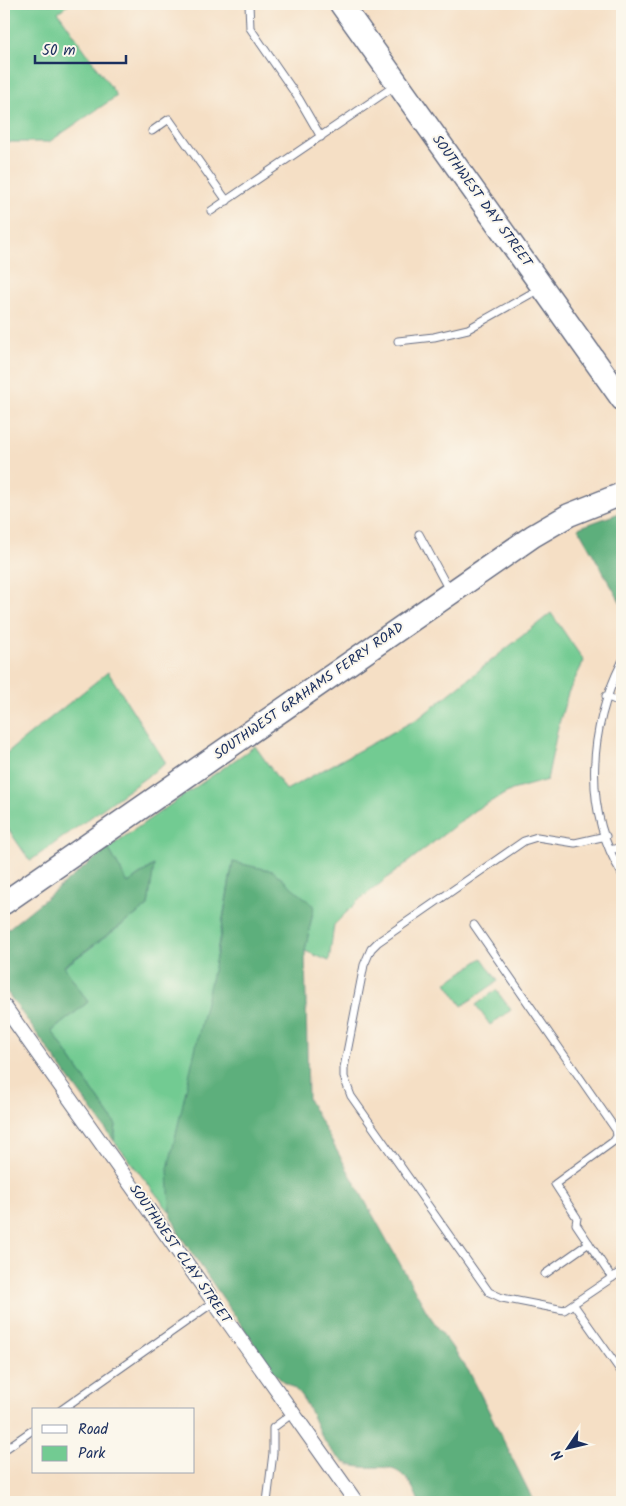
<svg xmlns="http://www.w3.org/2000/svg" width="626" height="1506" viewBox="0 0 626 1506" font-family="Kalam,sans-serif">
<rect width="100%" height="100%" fill="#fbf7ec"/>
<filter id="ink" filterUnits="userSpaceOnUse"><feTurbulence type="fractalNoise" baseFrequency=".02" numOctaves="2"/><feDisplacementMap in="SourceGraphic" scale="10" xChannelSelector="R" yChannelSelector="G"/><feConvolveMatrix kernelMatrix="1 2 1 2 8 2 1 2 1" color-interpolation-filters="sRGB"/></filter>
<filter id="wash" filterUnits="userSpaceOnUse"><feTurbulence type="fractalNoise" baseFrequency=".0096" numOctaves="4" result="noise"/><feDisplacementMap in="SourceGraphic" scale="20" xChannelSelector="R" yChannelSelector="G"/><feGaussianBlur stdDeviation="1.12" result="paint"/><feColorMatrix in="noise" values="0 0 0 0 0 0 0 0 0 0 0 0 0 0 0 0 0 1.4 0 .05"/><feComposite in="paint" operator="in"/></filter>
<g filter="url(#wash)">
<rect width="100%" height="100%" fill="#f5dfc5"/>
<path fill="#72cb92" stroke="#467d78" d="M4,4h65l-11,8 59,84 -68,46h-45z
M551,613l33,48 -16,32 -10,34 -11,53 -35,10 -37,20 -116,90 -25,25 -5,36 -24,-10 9,-46 -81,-43 -63,350 -56,-71 2,-16 -64,-94 36,-29 -24,-35 84,-61 5,-41 -25,18 -20,-35 147,-102 31,44 133,-72z
M108,672l58,91 -136,98 -26,-38v-68z
M482,958l16,23 -36,25 -16,-23z
M496,990l15,20 -21,15 -14,-20z"/>
<path fill="#5daf7c" stroke="#3c6f6d" d="M622,512v93l-44,-77z
M108,848l20,35 26,-18 -6,41 -84,60 24,36 -36,29 64,94 -2,16 -110,-153v-56z
M233,862l40,9 41,35 -9,45 3,148 119,213 43,61 64,129h-115c-21,-58 -53,-20 -80,-44 -23,-20 -23,-43 -40,-65 -5,-6 -13,-9 -19,-14 -4,-4 -8,-10 -12,-15l-89,-130 -9,-22 -2,-43 50,-220z"/>
</g>
<g filter="url(#ink)">
<g fill="none" stroke-linecap="round" stroke-linejoin="round">
<g stroke="#676d82" stroke-width="9">
<path id="lane" d="M249,4l1,24 49,71 22,38
M152,131l17,-12 58,82
M211,211l185,-126
M398,341l36,-4 34,-8 73,-41
M419,534l30,56
M622,662c-33,66 -40,147 0,212
M606,696l16,7
M606,836l-31,7 -38,-6 -13,4 -146,101 -7,7 -7,16 -20,103v9l7,19 138,196 13,6 62,12 58,-39
M610,850l12,-3
M474,925l142,205 1,6 -3,5 -59,43 22,34 -1,6 36,54
M545,1274l44,-31
M574,1305l48,68
M61,1410l153,-108
M4,1450l30,-21
M267,1502l6,-49v-25l20,-15"/>
</g>
<g stroke="#676d82" stroke-width="16">
<path id="street" d="M4,1006l352,496"/>
</g>
<g stroke="#676d82" stroke-width="25">
<path id="primary" d="M341,4l281,395
M4,903l529,-367 36,-21 53,-21"/>
</g>
<use href="#lane" stroke="#fff" stroke-width="7"/>
<use href="#street" stroke="#fff" stroke-width="14"/>
<use href="#primary" stroke="#fff" stroke-width="22"/>
</g>
</g>
<g text-anchor="middle" dominant-baseline="central" stroke-width="4" stroke-linejoin="round" paint-order="stroke">
<g font-size="14" fill="#1b2f5e" stroke="#fbf7ec">
<text transform="translate(482 201) rotate(54)">SOUTHWEST DAY STREET</text>
<text transform="translate(309 691) rotate(-35)">SOUTHWEST GRAHAMS FERRY ROAD</text>
<text transform="translate(180 1254) rotate(55)">SOUTHWEST CLAY STREET</text>
</g>
</g>
<rect width="626" height="1506" fill="none" stroke="#fbf7ec" stroke-width="20"/>
<rect x="32" y="1408" width="162" height="65" fill="#fbf7ec" stroke="#a1a7b3"/>
<rect x="42" y="1425" width="25" height="8" fill="#ffffff" stroke="#a1a7b3"/>
<text x="78" y="1434" font-size="15" fill="#1b2f5e">Road</text>
<rect x="42" y="1446" width="25" height="15" fill="#72cb92" stroke="#a1a7b3"/>
<text x="78" y="1458" font-size="15" fill="#1b2f5e">Park</text>
<g transform="translate(568 1448) rotate(235)" stroke="#fbf7ec" stroke-width="4" paint-order="stroke">
<path d="M0-4L9 19L0 12L-9 19Z" fill="#1b2f5e"/>
<text y="-8" font-size="14" font-weight="bold" text-anchor="middle" fill="#1b2f5e">N</text>
</g>
<path d="M35 55v8h91v-8" fill="none" stroke="#1b2f5e" stroke-width="2.5"/>
<text x="42" y="55" font-size="15" fill="#1b2f5e" stroke="#fbf7ec" stroke-width="4" paint-order="stroke">50 m</text>
</svg>
